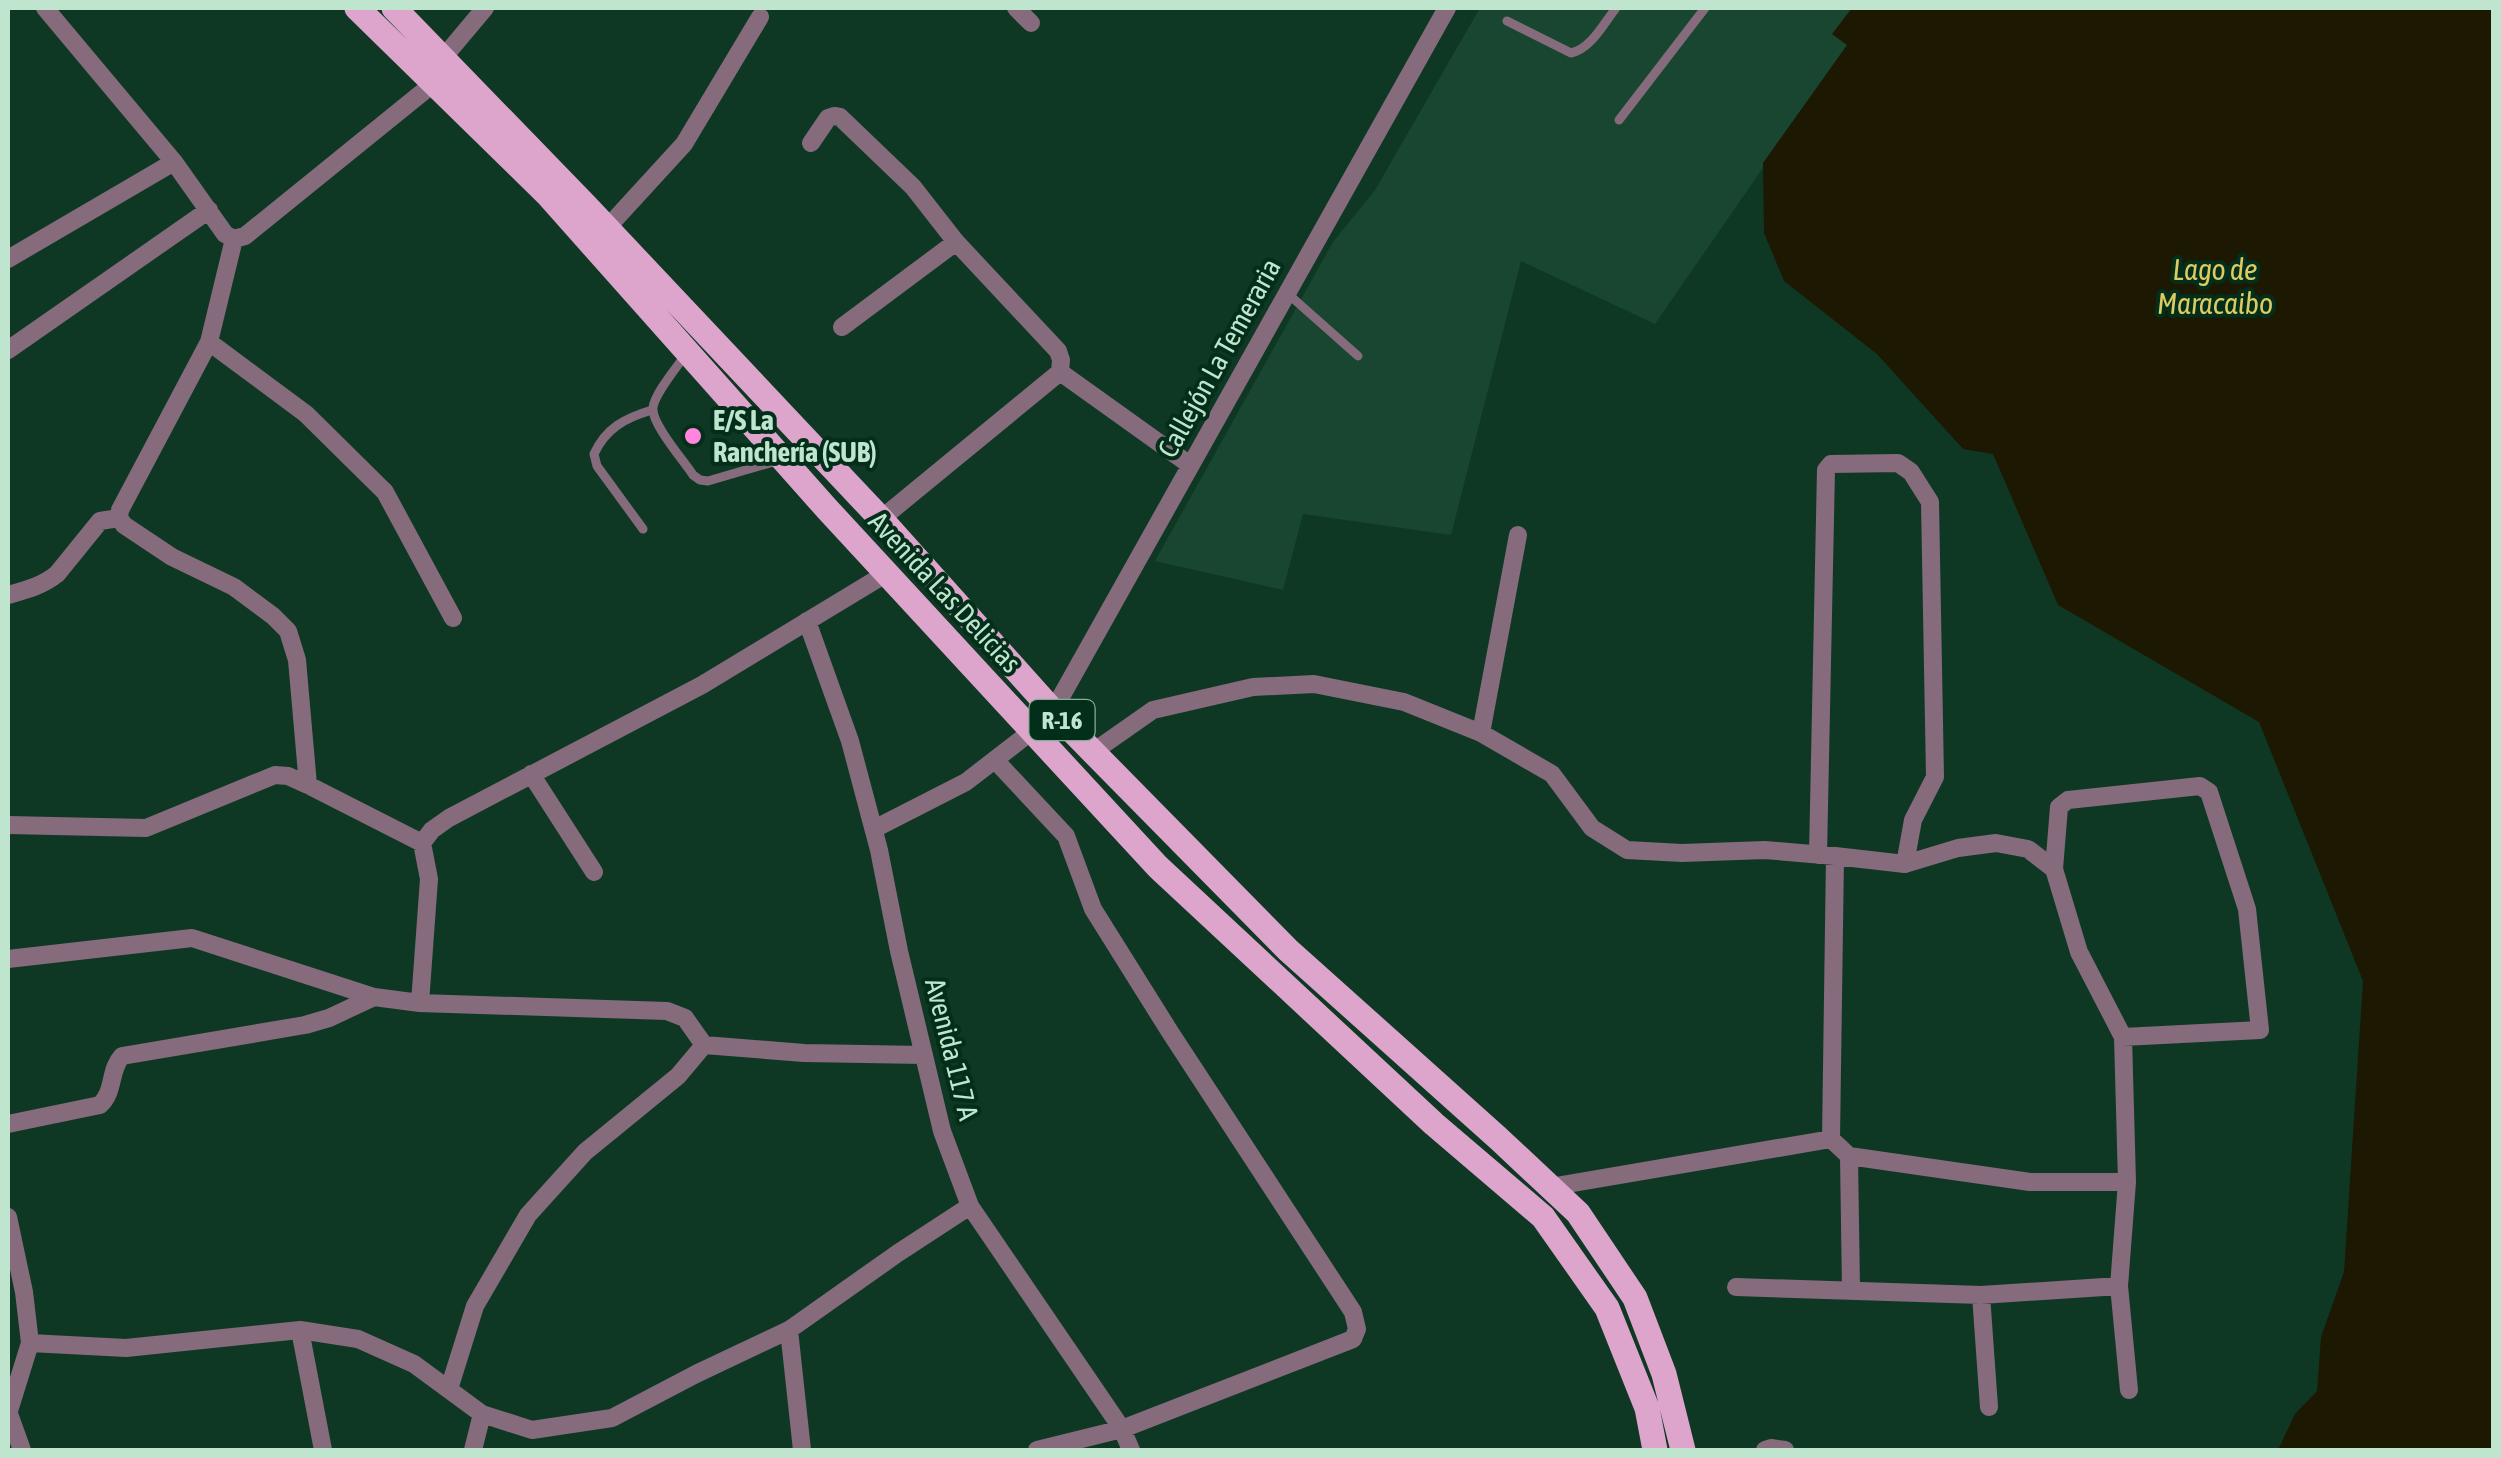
<svg xmlns="http://www.w3.org/2000/svg" width="2501" height="1458" viewBox="0 0 2501 1458" font-family="'Asap Condensed',sans-serif">
<rect width="100%" height="100%" fill="#0f3824"/>
<path fill="#184630" d="M1480,8h372l-19,26 15,11 -193,279 -134,-63 -70,274 -148,-21 -20,76 -128,-29 178,-319 42,-52z"/>
<path fill="#1d1802" d="M1852,8h641v1442h-215l17,-36 22,-23 4,-54 23,-65 19,-291 -104,-259 -201,-117 -65,-151 -30,-5 -86,-95 -93,-73 -20,-48 -1,-70 84,-118 -15,-11z"/>
<g fill="none" stroke-linecap="round" stroke-linejoin="round">
<path stroke="#866b7d" stroke-width="9" d="M1507,21l64,32c20,-4 33,-30 45,-45
M1619,120l86,-112
M1287,293l71,63
M686,354c-8,12 -32,40 -33,54 -2,15 31,53 40,67l7,5 8,1 72,-21
M643,529l-46,-63 -3,-12c12,-26 31,-36 58,-44"/>
<path stroke="#866b7d" stroke-width="18" d="M45,8l129,154 51,72 9,5
M1016,8l15,15
M443,58l42,-50
M811,143l17,-25 6,-2 6,1 73,70 43,55 102,109 3,9 -1,12 -179,147
M607,228l77,-84 76,-127
M234,239l-25,103 -89,168 -1,8 5,7 48,32 62,30 39,29 15,15 9,29 11,125
M234,239l11,-3 189,-153
M8,259l166,-97
M842,327l114,-85
M209,342l97,72 79,78 68,126
M8,350l201,-140
M1060,372l130,93
M8,595c18,-5 34,-9 49,-21l43,-53 19,-3
M807,621l43,120 29,109 20,101 43,180 28,75 152,223 9,21
M1481,733l37,-198
M1093,752l60,-42 100,-23 61,-3 90,18 77,31 71,41 40,54 35,22 55,3 83,-3 70,6 -4,283 -281,48
M995,760l71,76 27,73 77,123 183,280 4,17 -4,10 -231,90 -85,21
M531,774l63,98
M8,825l138,3 129,-53 13,1 20,9 114,58 10,-13 17,-12 253,-133 185,-112
M874,829l92,-47 66,-51 21,-20 394,-703
M1818,855l8,-385 5,-6 67,-1 13,9 19,30 5,275 -22,43 -8,44
M1835,856l70,8 53,-16 38,-5 32,6 26,20 25,83 44,85 4,145 -8,104 10,104
M2054,869l5,-62 9,-7 132,-14 9,6 38,117 13,121 -137,7
M8,959l184,-21 182,59
M420,1003l9,-124 -7,-36
M8,1124l92,-19c15,-14 9,-35 22,-49l183,-31 24,-7 45,-21 46,6 247,8 18,7 19,27
M1831,1139l18,17 181,26h97
M1849,1156l2,134
M8,1217l16,75 6,51 -22,71
M1736,1287l245,8 138,-9
M1981,1295l8,112
M300,1330l23,120
M789,1330l13,120
M30,1343l96,5 174,-18 58,9 56,25 68,50 50,16 80,-12 84,-44 93,-44 109,-77 72,-47
M449,1389l26,-83 53,-91 57,-63 93,-76 26,-31 100,8 120,2
M8,1411l14,39
M473,1450l9,-36
M1765,1450l6,-2 14,2"/>
<path stroke="#dda5cc" stroke-width="25" d="M357,8l190,186 281,316 330,357 276,257 109,93 64,91 40,100 8,42
M394,8l193,199 294,312 172,192 40,41 195,198 211,189 79,74 57,85 29,76 19,76"/>
</g>
<circle fill="#ff85de" stroke="#032e1a" stroke-width="4" cx="693" cy="436" r="10"/>
<g text-anchor="middle" dominant-baseline="central" stroke-width="8" stroke-linejoin="round" paint-order="stroke">
<rect fill="#032e1a" stroke="#87ae98" stroke-width="2.5" x="1029.5" y="700" width="65" height="40" rx="8"/>
<g font-size="25" font-weight="bold" fill="#c0e5ce">
<text x="1062" y="720">R-16</text>
</g>
<g font-size="28" fill="#c0e5ce" stroke="#032e1a">
<text transform="translate(1219 358) rotate(-61)">Callejón La Temeraria</text>
<text transform="translate(945 592) rotate(47)">Avenida Las Delicias</text>
<text transform="translate(952 1049) rotate(76)">Avenida 117 A</text>
</g>
<g font-size="28" font-weight="bold" fill="#c0e5ce" stroke="#032e1a" text-anchor="start">
<text x="713" y="420">E/S La<tspan x="713" dy="32">Ranchería (SUB)</tspan></text>
</g>
<g font-size="30" font-style="italic" fill="#deca61" stroke="#032e1a">
<text x="2215" y="269">Lago de<tspan x="2215" dy="34">Maracaibo</tspan></text>
</g>
</g>
<rect width="2501" height="1458" fill="none" stroke="#c0e5ce" stroke-width="20"/>
</svg>
